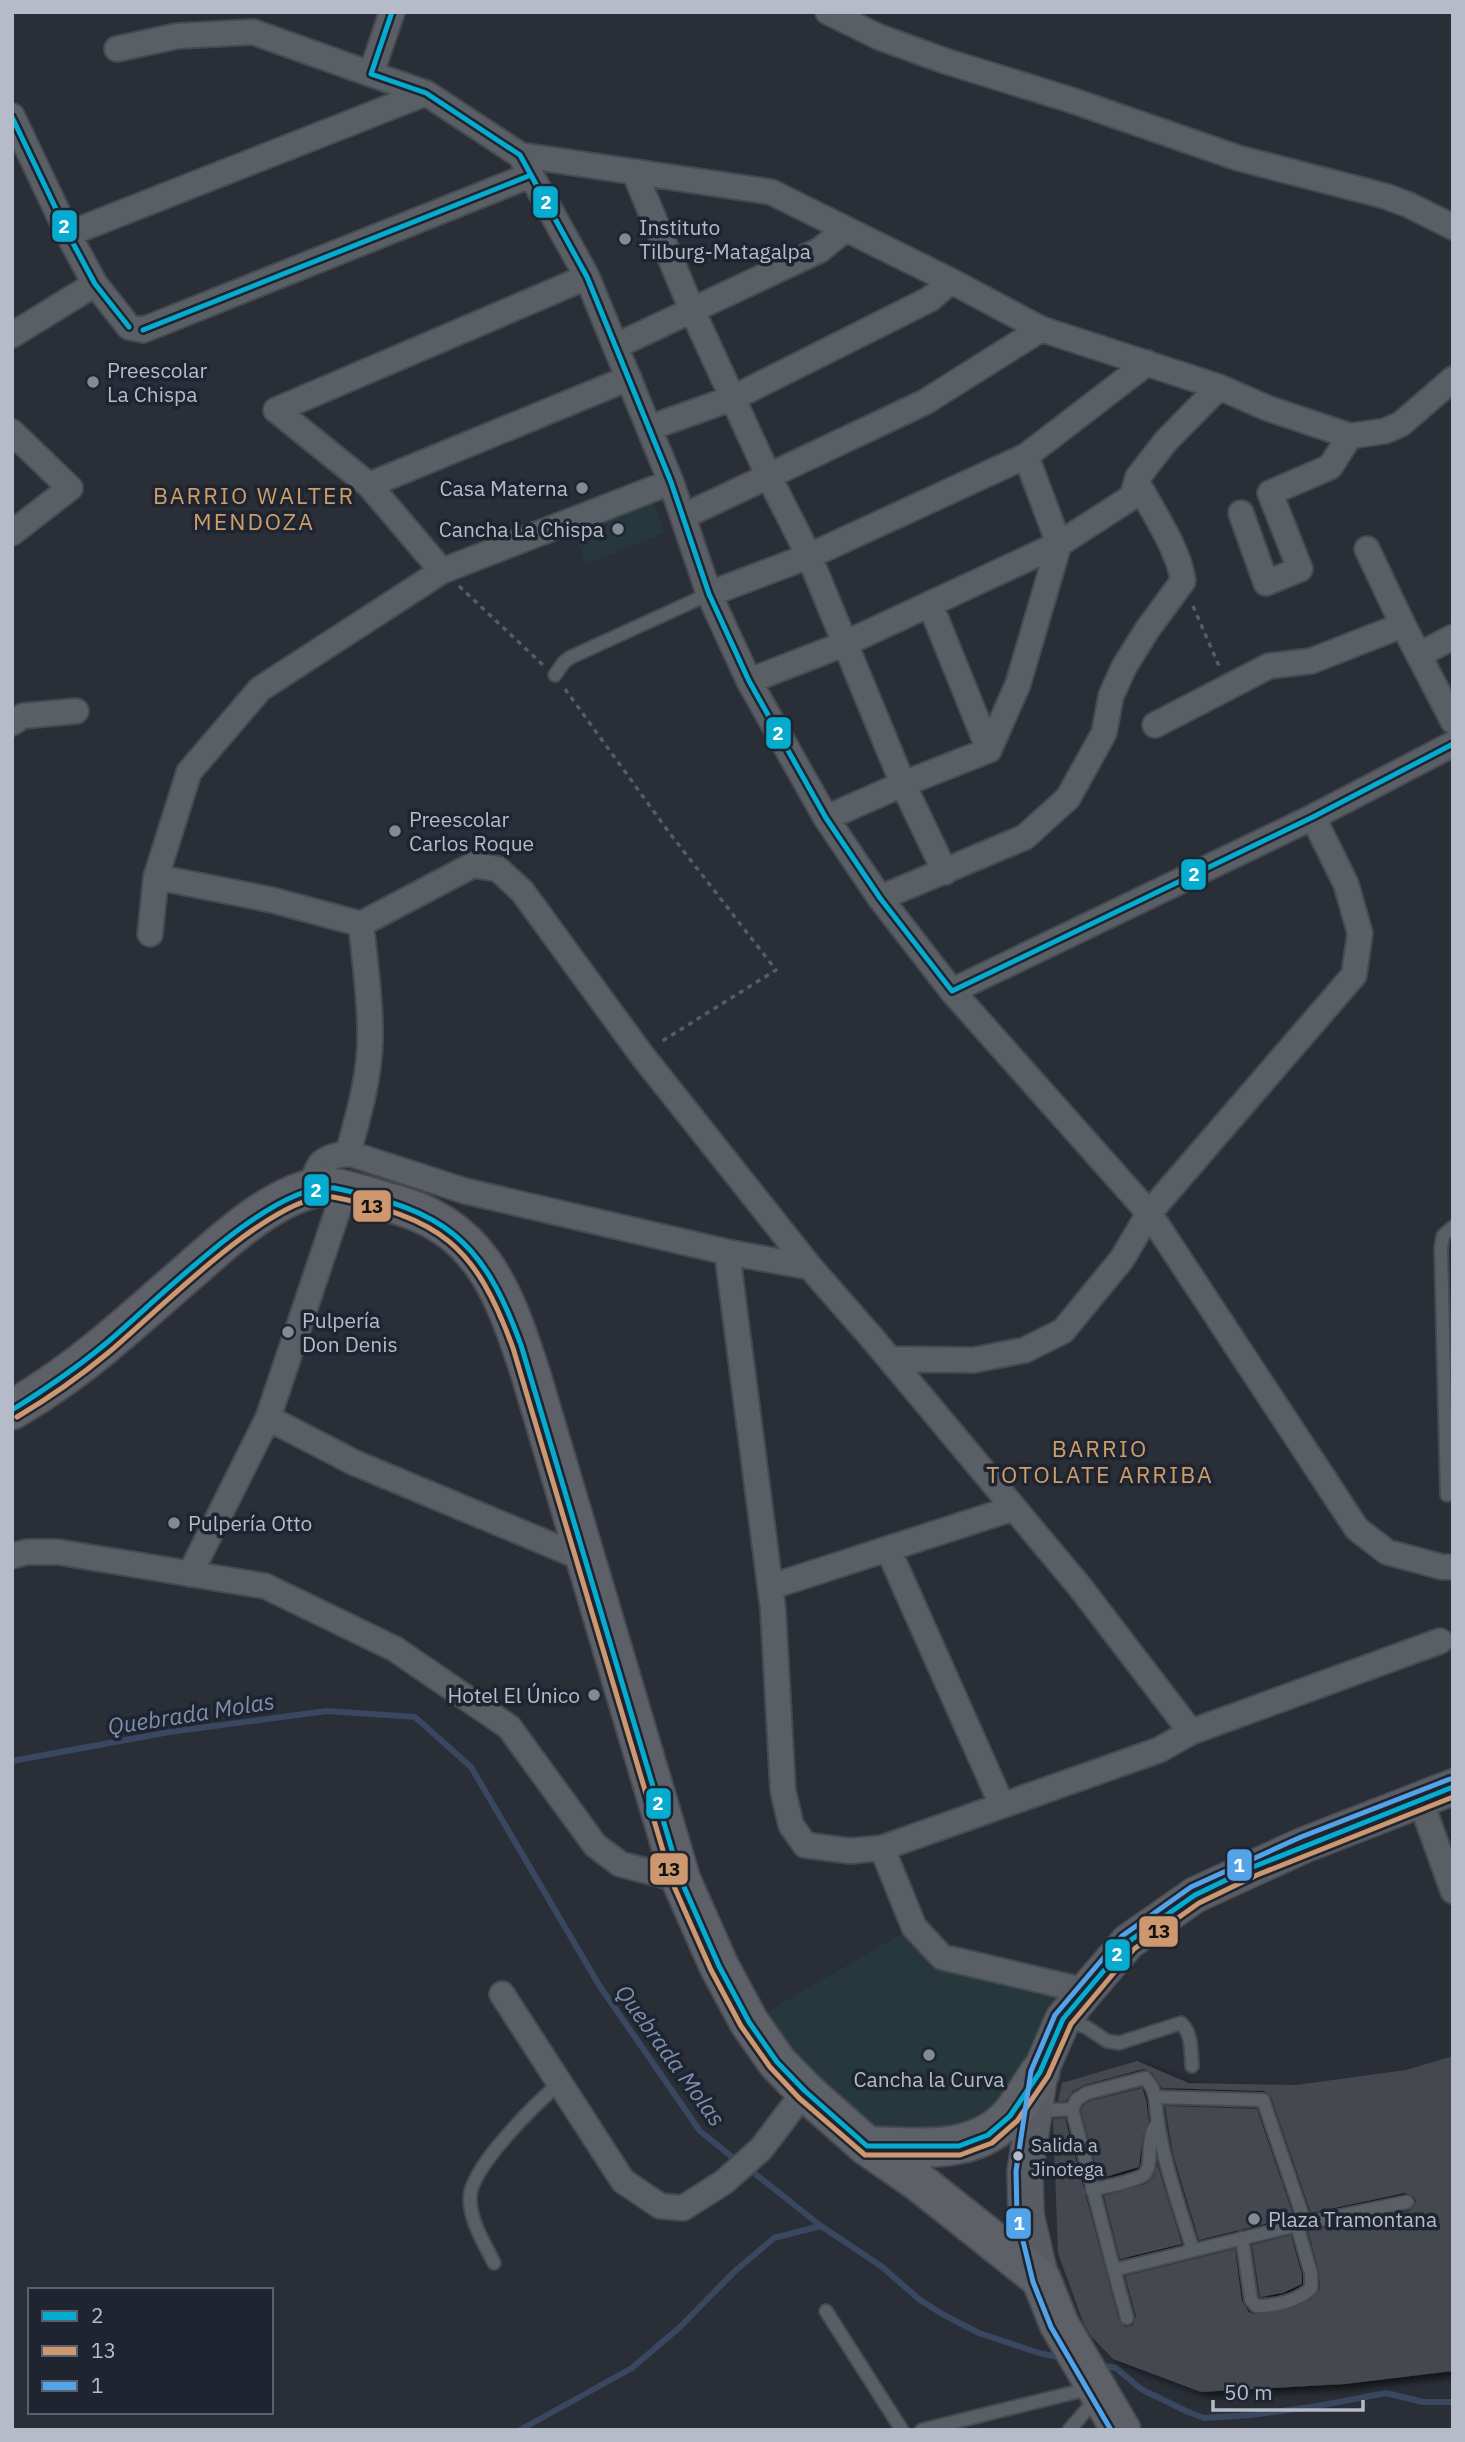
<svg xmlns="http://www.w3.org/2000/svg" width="1465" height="2442" viewBox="0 0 1465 2442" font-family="'IBM Plex Sans',sans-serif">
<defs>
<filter id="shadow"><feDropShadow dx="8" dy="4.5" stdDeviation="3.5" flood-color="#0009"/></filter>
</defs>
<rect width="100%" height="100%" fill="#2a2e37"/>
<path fill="#27383c" d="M650,494l15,39 -79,31 -16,-40z
M914,1927l28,30 144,34 -76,125 -143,30 -118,-124z"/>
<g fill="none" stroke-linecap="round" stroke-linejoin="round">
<path stroke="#3a4760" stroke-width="6" d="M12,1761l157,-29 158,-21 88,6 56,50 128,218 101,146 37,30
M749,2169l72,57 60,40 39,34 24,15 35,18 60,20 24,5
M1101,2365l15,3 25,21 45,22 18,7 47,-3 67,-9 68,-13 37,9h30
M520,2430l112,-62 48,-41 55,-56 39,-33 47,-12"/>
</g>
<path fill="#44484f" filter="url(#shadow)" d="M1453,2056v315l-108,13 -144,8 -88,-33 -22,-23 -8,-14 -25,-69 -5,-134 12,-1 54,202 6,7 8,-2 3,-9 -11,-40 110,-27 7,52 7,11 4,2h11l32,-7 15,-8 9,-10 -1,-17 -11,-41 101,-20 4,-3 3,-7 -3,-5 -8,-3 -94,20 -40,-116 -7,-6 -102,-3 -10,-15 -8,-4 -60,16 -12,7 -6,9h-8l4,-18 75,-22 52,22 107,2 110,-15z
M1142,2088l4,11 3,22 -6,15 -4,31 -40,12 -18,-69 3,-5 6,-4z
M1165,2106l92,3 37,108 -95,23 -26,-86z
M1157,2164l25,80 -62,15 -16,-63 42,-12 8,-8z
M1291,2235l11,40v9l-19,9 -23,4 -8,-52z"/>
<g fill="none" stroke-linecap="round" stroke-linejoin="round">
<g stroke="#464a50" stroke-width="16">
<path id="lane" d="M555,675l9,-13 7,-5 138,-63
M1447,1495l-6,-247 2,-12 10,-9
M1066,2020l20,7 21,14 12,2 62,-20c11,10 10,28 11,43
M1145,2078l7,9 3,10 108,3 42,123 -191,47 -42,-161 5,-10 10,-6z
M1155,2097c4,54 22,103 38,153
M1036,2111l36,-2
M1092,2190c15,-4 35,-7 50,-14 13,-7 2,-35 15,-52
M1305,2223l102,-21
M1242,2238l9,62 5,6c18,0 42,-5 55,-18v-14l-14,-49
M494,2263c-10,-21 -24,-41 -24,-65 0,-30 66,-95 89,-114
M1114,2270l13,48
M826,2311l76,119
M922,2430l170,-42
M1069,2430l28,-32"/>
</g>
<g stroke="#464a50" stroke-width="28">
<path id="street" d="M392,12l-21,62 55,19 94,62 67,122 84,205 38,112 40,87 77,137 54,80 72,93 197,222 208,316 30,23 55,15h11
M828,12l51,25 66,24 126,39 167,58 147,38 24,9 44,22
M117,49l60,-13 76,-4 118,42
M12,116l56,118 27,50 34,43 14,3 388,-155
M520,155l251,37 180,89 90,48 178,58 48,21 83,28 35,-5 16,-7 52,-45
M635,174l57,136 77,167 40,79 94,228 42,88
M68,234l358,-141
M12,335l83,-51
M616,346l204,-96 24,-20
M649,428l84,-30 197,-99 21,-18
M12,432l58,56 -58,45
M369,485l260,-107
M1241,513l25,70 34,-14 -30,-76 60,-26 20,-31
M684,516l241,-114 116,-73
M1367,549l36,76 50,96
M442,571l-73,-86 -93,-75 311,-133
M709,594l100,-38 217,-100 121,-93
M930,604l59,146
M1419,655l34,-18
M749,681l95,-37 215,-100 73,-47 6,-20 28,-36 53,-54
M12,723l11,-7 53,-5
M1155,725l114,-59 42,-5 92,-36
M826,818l77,-34 86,-34 29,-66 41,-140 -33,-88
M156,877l116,23 89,24c4,39 10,79 9,118 -1,38 -12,75 -22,111 -28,6 -31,9 -36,37
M880,898l145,-61 43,-39 36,-65 7,-37 13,-29 23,-37 36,-49c-4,-32 -31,-70 -46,-99
M361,924l112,-59 25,4 24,22 119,163 169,213 63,72 207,248 111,145
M150,934l6,-57 33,-105 71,-83 182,-118 229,-89
M952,991l361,-174 140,-73
M348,1153l117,38 262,61 83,15
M344,1192l-76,226 87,45 230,96
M727,1252l46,357 10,182 8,34 14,20 45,6 32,-3 277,-98 32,-18 249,-91
M890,1359l84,1 51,-10 38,-19 59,-72 27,-46 205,-238 6,-42 -14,-49 -33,-67
M888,1549l114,256
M12,1556l15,-4h31l207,34 130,63 114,78 86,118 25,19 61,16
M190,1574l78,-156
M770,1587l244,-79
M1420,1799l33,92
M882,1848l32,79 28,30 144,34
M502,1994l121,187 37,25 23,2 41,-26 37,-33 44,-58"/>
</g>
<g stroke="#464a50" stroke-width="38">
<path id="secondary" d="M1041,2279l-15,-64 -1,-43 15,-100 23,-53 23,-28 42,-49 67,-47 109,-50 149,-58"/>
</g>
<g stroke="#454951" stroke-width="42">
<path id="primary" d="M12,1410c32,-19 62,-40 91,-64 30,-25 59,-51 89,-77 34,-30 81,-74 128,-82 13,-2 53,11 67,15 95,22 117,91 144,173l150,505 38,86 30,56 28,40 28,29 62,55 52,36 122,97 18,45 62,106
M867,2146c49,1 106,10 142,-29 12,-13 21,-31 31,-45"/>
</g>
<path stroke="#575c62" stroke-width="3.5" stroke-dasharray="5 5" stroke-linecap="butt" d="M459,586l84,79
M1193,606l26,60
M565,689l103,142 108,139 -117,73"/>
<use href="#lane" stroke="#5a5e65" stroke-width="12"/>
<use href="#street" stroke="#5a5e65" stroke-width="24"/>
<use href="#secondary" stroke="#595c63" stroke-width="35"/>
<use href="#primary" stroke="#5d6066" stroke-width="38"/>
<g stroke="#1e2531" stroke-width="10">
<path id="bus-1" d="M392,12l-21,62 55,19 94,62 67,122 84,205 38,112 40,87 77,137 54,80 72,93 361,-174 140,-73
M12,117l56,117 27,50 34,43
M143,330l388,-155
M12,1410c32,-20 63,-41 92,-65 49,-40 168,-165 230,-157 111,23 148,50 187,157l160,535 38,86 30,56 28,40 28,29 62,55h92l29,-11 22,-19 30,-44 23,-53 65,-77 67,-47 58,-28 200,-80"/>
</g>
<g stroke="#1e2531" stroke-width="10">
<path id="bus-2" d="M17,1417c32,-19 62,-40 91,-64 46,-38 168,-164 225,-156 107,21 142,47 180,151l160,536 38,86 30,56 29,41 29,31 66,57h95l32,-12 25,-22 31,-45 23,-52 63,-75 65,-46 58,-28 196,-78"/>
</g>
<g stroke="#1e2531" stroke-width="10">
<path id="bus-3" d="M1111,2430l-60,-103 -18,-45 -16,-66 -1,-45 15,-100 24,-56 67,-79 69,-49 110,-50 149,-58"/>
</g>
<use href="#bus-1" stroke="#06acd0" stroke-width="5"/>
<use href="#bus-2" stroke="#cd976f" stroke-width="5"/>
<use href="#bus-3" stroke="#53a3e8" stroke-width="5"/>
</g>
<g fill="#848a95" stroke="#1e2531" stroke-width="2.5">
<circle cx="625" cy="239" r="7"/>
<circle cx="93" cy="382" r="7"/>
<circle cx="582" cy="488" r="7"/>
<circle cx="618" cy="529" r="7"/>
<circle cx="395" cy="831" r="7"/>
<circle cx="288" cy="1332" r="7"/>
<circle cx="174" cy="1523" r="7"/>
<circle cx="594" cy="1695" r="7"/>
<circle cx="929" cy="2055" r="7"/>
<circle cx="1254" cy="2219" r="7"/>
</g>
<circle fill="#b5bbc8" stroke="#1e2531" stroke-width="2.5" cx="1018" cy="2156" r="6"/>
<g text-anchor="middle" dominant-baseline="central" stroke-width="7" stroke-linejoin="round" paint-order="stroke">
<g font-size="19" fill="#b5bbc8" stroke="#1e2531" text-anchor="start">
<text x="1031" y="2145">Salida a<tspan x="1031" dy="24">Jinotega</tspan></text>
</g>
<g font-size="21" fill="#b5bbc8" stroke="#1e2531" text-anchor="start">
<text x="639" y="227">Instituto<tspan x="639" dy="24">Tilburg-Matagalpa</tspan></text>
<text x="107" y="370">Preescolar<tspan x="107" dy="24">La Chispa</tspan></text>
<text x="568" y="488" text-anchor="end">Casa Materna</text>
<text x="604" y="529" text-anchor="end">Cancha La Chispa</text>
<text x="409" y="819">Preescolar<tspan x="409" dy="24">Carlos Roque</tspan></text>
<text x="302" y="1320">Pulpería<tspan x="302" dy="24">Don Denis</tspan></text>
<text x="188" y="1523">Pulpería Otto</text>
<text x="580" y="1695" text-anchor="end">Hotel El Único</text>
<text x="929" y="2079" text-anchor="middle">Cancha la Curva</text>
<text x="1268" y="2219">Plaza Tramontana</text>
</g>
<g font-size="23" letter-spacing="2" fill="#ce9d69" stroke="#1e2531">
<text x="254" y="495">BARRIO WALTER<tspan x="254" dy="26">MENDOZA</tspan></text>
<text x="1100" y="1448">BARRIO<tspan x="1100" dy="26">TOTOLATE ARRIBA</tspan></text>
</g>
<g font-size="23" font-style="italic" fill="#7e8ead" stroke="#1e2531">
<text transform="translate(191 1713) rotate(-9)">Quebrada Molas</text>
<text transform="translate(671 2055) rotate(54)">Quebrada Molas</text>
</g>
</g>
<g stroke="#1e2531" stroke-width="2.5">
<rect x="532" y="185" width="27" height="34" rx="7" fill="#06acd0"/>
<rect x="51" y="209" width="27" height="34" rx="7" fill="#06acd0"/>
<rect x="765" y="716" width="27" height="34" rx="7" fill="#06acd0"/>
<rect x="1180" y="858" width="27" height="33" rx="7" fill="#06acd0"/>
<rect x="303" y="1173" width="27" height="34" rx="7" fill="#06acd0"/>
<rect x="352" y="1189" width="40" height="34" rx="7" fill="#cd976f"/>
<rect x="645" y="1787" width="27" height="33" rx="7" fill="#06acd0"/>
<rect x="1226" y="1848" width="27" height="34" rx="7" fill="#53a3e8"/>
<rect x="649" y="1852" width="40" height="34" rx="7" fill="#cd976f"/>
<rect x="1138" y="1915" width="41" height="33" rx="7" fill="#cd976f"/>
<rect x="1104" y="1938" width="27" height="34" rx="7" fill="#06acd0"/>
<rect x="1005" y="2207" width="27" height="33" rx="7" fill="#53a3e8"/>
</g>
<g font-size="19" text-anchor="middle" font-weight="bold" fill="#fff">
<text x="546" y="209">2</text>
<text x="64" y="233">2</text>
<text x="778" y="740">2</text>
<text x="1194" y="881">2</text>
<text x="316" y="1197">2</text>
<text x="658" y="1810">2</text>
<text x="1239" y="1872">1</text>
<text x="1117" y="1961">2</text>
<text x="1019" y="2230">1</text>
</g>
<g font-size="19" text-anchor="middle" font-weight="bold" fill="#111">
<text x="372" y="1213">13</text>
<text x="669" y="1876">13</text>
<text x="1159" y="1938">13</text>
</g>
<rect width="1465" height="2442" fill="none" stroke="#b5bbc8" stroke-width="28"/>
<rect x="28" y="2288" width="245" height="126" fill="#1e2531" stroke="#5a616d" stroke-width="2"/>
<rect x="42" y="2311" width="35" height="10" fill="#06acd0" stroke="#5a616d" stroke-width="2"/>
<text x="91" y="2323" font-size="21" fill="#b5bbc8">2</text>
<rect x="42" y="2346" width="35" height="10" fill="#cd976f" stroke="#5a616d" stroke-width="2"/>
<text x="91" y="2358" font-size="21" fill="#b5bbc8">13</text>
<rect x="42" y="2381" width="35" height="10" fill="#53a3e8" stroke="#5a616d" stroke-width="2"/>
<text x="91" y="2393" font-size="21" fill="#b5bbc8">1</text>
<path d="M1213 2400v10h150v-10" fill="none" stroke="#b5bbc8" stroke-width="3.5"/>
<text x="1224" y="2400" font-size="21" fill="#b5bbc8" stroke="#1e2531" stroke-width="5" paint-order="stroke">50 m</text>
</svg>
